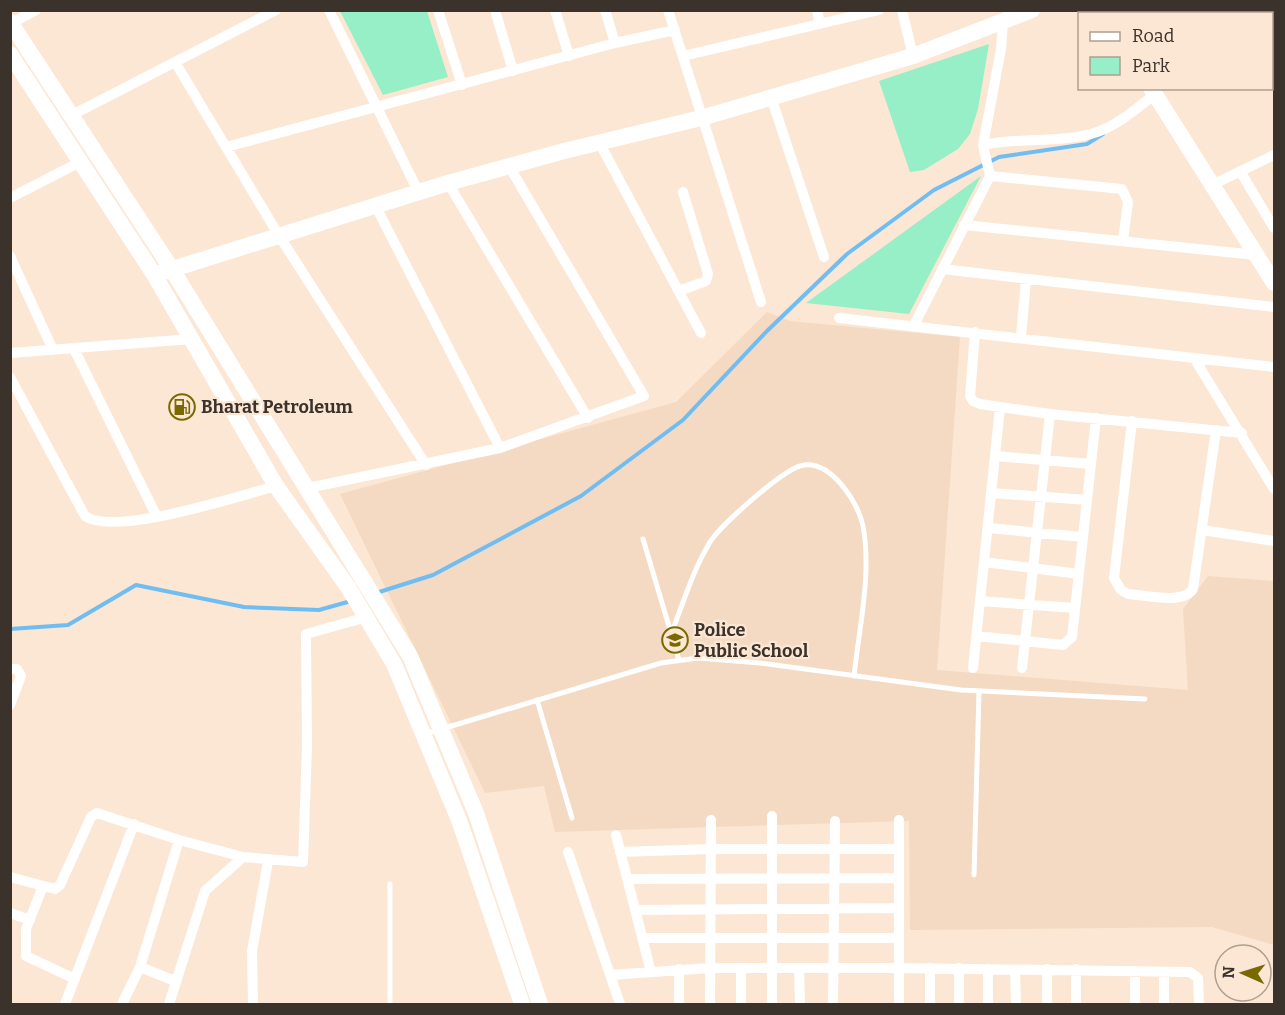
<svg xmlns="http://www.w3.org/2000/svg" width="1285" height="1015" viewBox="0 0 1285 1015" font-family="Bitter,serif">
<rect width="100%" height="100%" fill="#fce7d4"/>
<path fill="#f4dac2" d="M767,312l23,9 170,16 -23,333 251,20 -5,-81 25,-33 66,5v364l-62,-18 -302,3 -1,-109 -354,11 -11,-46 -59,7 -145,-299 336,-92z"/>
<path fill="#96efc7" d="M340,11h87l21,66 -65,18z
M989,44l-11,65 -8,25 -12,15 -34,21 -14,2 -31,-91z
M981,176l-72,138 -103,-11z"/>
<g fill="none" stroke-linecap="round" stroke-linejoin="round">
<path stroke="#6fbdf2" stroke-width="4" d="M376,593l57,-18 148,-79 102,-76 84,-89 80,-77 87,-64 65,-33 88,-13 16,-10
M10,629l58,-4 68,-40 108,22 75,3 32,-9"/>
<path stroke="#fff" stroke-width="5" d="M643,539l36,121
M671,634c12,-30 22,-64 39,-92 11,-17 75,-75 94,-77 28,-3 54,37 59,61 9,48 -4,102 -9,150
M537,700l35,118
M425,734l236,-71 37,-5 62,5 201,27 184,9
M974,875l5,-184
M390,884v120"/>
<path stroke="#fff" stroke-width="10" d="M329,10l89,181
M438,10l24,75
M495,10l18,61
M555,10l14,46
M605,10l10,33
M668,10l93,292
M817,10l3,14
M902,10l11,46
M1253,10l1,4
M1165,14l2,-4
M10,24l26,-14
M683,56l196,-46
M1272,59l2,9
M175,62l103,172 148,231
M771,97l53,160
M72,115l204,-105
M599,142l102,191
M983,145c36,-8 73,-2 108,-11 25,-7 45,-25 64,-40
M226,147l389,-104 60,-13
M1240,171l34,57
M990,176l132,13 6,13 -5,39
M448,183l140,235
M1212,185l62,-30
M10,198l70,-36
M375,205l125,243
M964,225l292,30
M10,256l43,94
M942,269l332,38
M679,291l27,-10 2,-7 -25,-82
M839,318l435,49
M914,325l76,-149 -7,-31 18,-96 2,-26
M975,332l-5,64 3,5 7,3 70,10 192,19
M1021,337l5,-58
M74,349l83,168
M10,353l182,-14
M1194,358l80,131
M10,377l75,139c29,21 154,-20 191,-30
M1132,421l-18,157 7,12 7,4c17,1 55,11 65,-5l23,-159
M995,456l96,8
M308,488l192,-40 144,-52 -135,-230
M992,493l95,7
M988,528l95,9
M1202,530l72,11
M984,562l95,12
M980,601l95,7
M976,636l87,9 9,-8 24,-219
M973,668l27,-261
M1022,668l28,-254
M10,669h7l4,7 -11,29
M772,816v188
M616,835l35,137
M568,852l52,152
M620,852l91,-3h188
M10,877l45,12 5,-4 31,-68 6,-4 82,27 64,17
M627,879l272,-1
M43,886l-17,43v27l49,23
M635,910l264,-2
M10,913l20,7
M642,938h257
M140,967l35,14
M741,968v36
M799,968l1,36
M959,968v36
M679,969v35
M988,969v35
M1047,969v35
M1076,969v35
M1015,970l1,34
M1135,971v33
M1164,972v32
M610,975l100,-7h188l292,4 8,6 1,26
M65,1004l69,-180
M122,1004l18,-37 39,-127
M169,1004l36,-113 38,-34 60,5 4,-117 -1,-111 61,-17
M253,1004l-1,-53 16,-90
M710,1004l1,-184
M833,1004l2,-183
M899,1004v-184
M930,1004v-36"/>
<path stroke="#fff" stroke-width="16" d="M1097,10l2,4
M10,22l161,246 239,388 66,157 64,191
M10,54l145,222 121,210 72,101 46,77 65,156 63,184
M1151,88l123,195
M163,272l285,-89 116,-32 137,-33 212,-62 119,-46"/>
</g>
<defs>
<g id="fuel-ring" transform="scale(1.35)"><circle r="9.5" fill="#fce7d4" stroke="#786a01" stroke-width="1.5"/><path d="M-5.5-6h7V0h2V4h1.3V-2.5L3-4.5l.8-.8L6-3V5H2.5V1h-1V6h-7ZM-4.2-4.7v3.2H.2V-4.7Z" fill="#786a01"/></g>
<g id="school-ring" transform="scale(1.35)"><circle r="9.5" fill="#fce7d4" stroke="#786a01" stroke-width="1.5"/><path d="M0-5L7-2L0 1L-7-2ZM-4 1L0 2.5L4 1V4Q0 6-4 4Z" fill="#786a01"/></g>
</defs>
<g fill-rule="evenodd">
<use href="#fuel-ring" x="182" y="407"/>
<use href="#school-ring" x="675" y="640"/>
</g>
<g text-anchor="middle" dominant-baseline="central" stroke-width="4.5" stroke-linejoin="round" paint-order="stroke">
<g font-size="18" font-weight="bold" fill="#3a322b" stroke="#fce7d4" text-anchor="start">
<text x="201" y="407">Bharat Petroleum</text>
<text x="694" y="630">Police<tspan x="694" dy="21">Public School</tspan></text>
</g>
</g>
<rect width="1285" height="1015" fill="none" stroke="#3a322b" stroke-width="24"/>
<rect x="1078" y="12" width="195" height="78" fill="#fce7d4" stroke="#ae9f90" stroke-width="1.5"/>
<rect x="1090" y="32" width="30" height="9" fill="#ffffff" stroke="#ae9f90" stroke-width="1.5"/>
<text x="1132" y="42" font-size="18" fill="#3a322b">Road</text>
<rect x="1090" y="57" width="30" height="18" fill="#96efc7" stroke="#ae9f90" stroke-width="1.5"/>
<text x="1132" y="72" font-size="18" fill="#3a322b">Park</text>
<g transform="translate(1243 973) rotate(273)"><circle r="28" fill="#fce7d4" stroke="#ae9f90" stroke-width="1.5"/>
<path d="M0-4.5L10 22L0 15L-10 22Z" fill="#786a01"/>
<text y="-9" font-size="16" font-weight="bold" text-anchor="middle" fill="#3a322b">N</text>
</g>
</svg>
